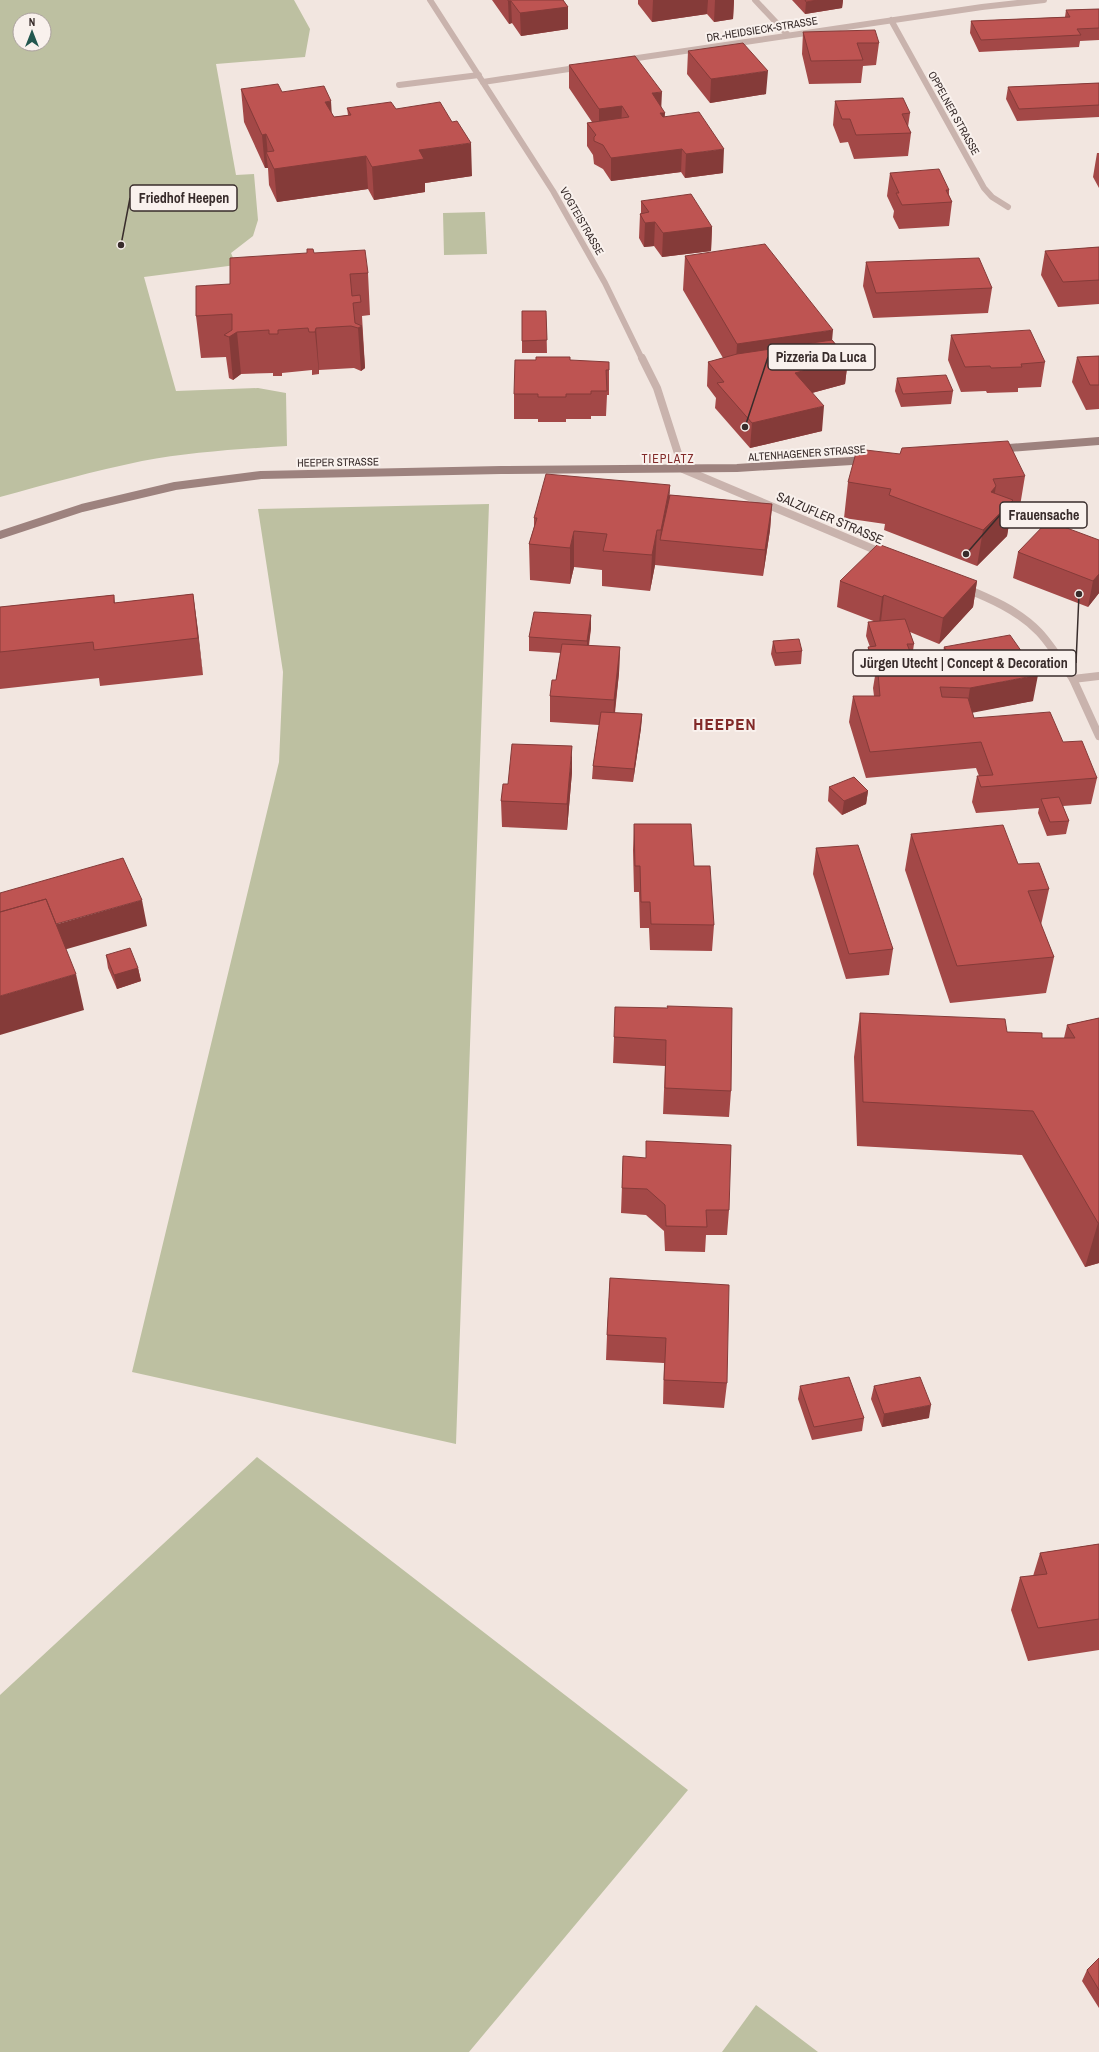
<svg xmlns="http://www.w3.org/2000/svg" width="1099" height="2052" viewBox="0 0 1099 2052" font-family="'Archivo Narrow',sans-serif">
<rect width="100%" height="100%" fill="#f2e6e0"/>
<path fill="#bdc0a1" fill-rule="evenodd" d="M0,0h294l16,29 -5,28 -89,7 20,111 18,-1 4,46 -5,16 -22,17 5,12 -92,12 32,114 82,-3 28,5 1,53c-48,3 -97,6 -145,15 -48,10 -95,23 -142,36zM20,20h24v24h-24z
M485,212l2,42 -43,1 -1,-42z
M489,504l-33,940 -324,-72 147,-610 4,-90 -25,-163z
M257,1457l431,333 -219,262h-469v-357z
M756,2005l62,47h-96z"/>
<g fill="none" stroke-linecap="round" stroke-linejoin="round">
<path stroke="#c9b3ad" stroke-width="6" d="M399,85l80,-10"/>
<path stroke="#c9b3ad" stroke-width="6" d="M755,0l33,35
M891,20l93,168 8,9 16,10
M624,60l358,-53 62,-7
M483,82l99,-15"/>
<path stroke="#c9b3ad" stroke-width="8" d="M1073,679l26,57"/>
<path stroke="#c9b3ad" stroke-width="6" d="M430,0l123,191 52,92 37,76"/>
<path stroke="#c9b3ad" stroke-width="8" d="M642,358l15,30 26,81 202,85
M962,587c27,11 56,23 77,45 13,14 23,31 34,47l26,-3"/>
<path stroke="#9d827e" stroke-width="8" d="M997,449l102,-8
M0,535l82,-27 93,-22 86,-11 240,-5 236,-2 131,-8"/>
</g>
<path fill="#a34847" d="M492,0h71l5,7v22l-47,7 -9,-13 -3,1z
M638,0h96l-1,19 -19,3 -7,-8 -55,8 -14,-18z
M792,0h51l-1,8 -37,6z
M1099,9v31l-19,1 -1,6 -100,5 -9,-19 1,-12 94,-4 1,-7z
M803,32l76,11 -3,22 -13,1 -2,17 -52,1 -7,-30z
M688,51l78,43 -56,9 -23,-29z
M569,65l92,43 3,9 59,56 -38,5 -4,-6 -70,9 -8,-12 -9,-5 -1,-9 -6,-9v-23l5,-1 -23,-34z
M1099,83v34l-82,4 -11,-22 2,-12z
M241,89l41,3 50,22 2,3 14,-2 -1,-7 49,1 76,67 -47,7v9l-51,8 -6,-11 -91,13 -8,-17 -1,-17h-3l-21,-46z
M835,101l75,12 -2,14 3,6 -3,23 -54,3 -6,-17 -8,1 -7,-18z
M1097,153h2v35l-6,-11z
M890,173l59,17v5l3,7 -3,24 -50,3 -6,-12 1,-6 -7,-15z
M641,201l71,26 -1,24 -49,6 -8,-11 -10,1 -5,-9 1,-24 1,-1z
M1099,247v57l-41,3 -17,-32 4,-24z
M314,253l54,20 2,42 -8,1 3,52 -4,3 -7,-3 -35,2v4l-7,1v-5l-30,3v3h-9v-3l-32,1 -8,6 -4,-2 -3,-21 -25,1 -5,-42 34,-32z
M685,256l147,84 16,19 -3,25 -33,9 10,38 -72,17 -35,-40 1,-10 -9,-12 1,-24 15,-4 -40,-68z
M866,262l126,26 -4,25 -115,5 -10,-32z
M522,311h24l1,42h-25z
M951,335l94,27 -4,25 -23,1v4l-31,1 -1,-2 -25,1 -13,-32z
M1099,356v53l-13,1 -14,-28 5,-25z
M570,360l39,10v25h-2l-1,21h-15v3h-25v3h-28v-3h-24v-25z
M897,378l56,13 -2,13 -50,3 -6,-16z
M1025,476l-6,36h-8l-4,24 -30,30 -93,-36 1,-6 -41,-6 4,-36z
M670,495l102,9 -2,26 -7,46 -108,-11 -5,26 -48,-5v-16l-28,-3 -4,17 -40,-4 -1,-36 5,-17v-9z
M1099,540v53l-11,14 -75,-29 5,-26z
M840,581h137l-4,26 -34,37 -29,-12 4,12 -2,13 1,2 -1,4h29l3,-16 89,54 -61,11 2,6 89,24 34,36 -6,26 -28,2 6,15 -3,13 -19,2 -9,-23 1,-5 -63,5 -4,-11 5,-26h2l-3,-8 -110,10 -17,-56 4,-26h21l-1,-8 2,-12h-3l-5,-15 1,-14h2l-4,-11 2,-14h8l-39,-15z
M193,594l10,81 -103,11 -1,-8 -99,11v-82l114,-12 1,8z
M591,615v13l-2,18 31,1 -1,26 -4,40 27,1 -1,14 -8,54 -41,-3 1,-13 6,-41 -49,-3v-26l6,-16 5,-27 -32,-2v-14z
M773,641l29,10 -1,13 -26,2 -4,-12z
M572,772l-5,58 -65,-3 -1,-26 7,-17z
M829,787l39,4 -2,13 -24,11 -14,-14z
M634,824l60,42 20,59 -2,26 -62,-1 -1,-22h-9l-1,-36h-5l-1,-42z
M911,834l107,30 31,25 -8,36 13,32 -8,36 -96,10 -45,-133z
M816,848l77,101 -4,26 -43,4 -33,-105z
M106,955l32,13 3,13 -24,8 -9,-21z
M667,1008l64,83 -2,26 -66,-3 2,-48 -52,-3 1,-26z
M860,1013l147,19 35,6h22l3,-13 32,-7v245l-14,4 -63,-112 -165,-9 -3,-89z
M623,1156l106,54 -2,25h-21l-1,17 -40,-1 -1,-20 -18,-16 -25,-2z
M610,1278l117,105 -3,25 -61,-4 1,-41 -58,-3 1,-25z
M800,1386l64,32 -2,13 -50,9 -14,-41z
M874,1386l55,32 -47,9 -11,-28z
M1099,1544v106l-71,11 -17,-51 9,-33 13,-1 7,-23z
M1099,1958v50l-17,-27 5,-11z"/>
<path fill="#853b39" d="M653,0h55l-1,14 -55,8z
M715,0h19l-1,19 -19,3z
M818,0h25l-1,8 -37,6 1,-12z
M508,1h3l1,22 -3,1z
M568,7v22l-47,7 -1,-23z
M768,71l-2,23 -56,9 1,-24z
M662,92l-1,21h4l-1,23 -12,-43z
M331,101l2,32 -8,-31z
M622,106l-1,24 -22,3v-24z
M266,134l2,22 -2,-4 2,16h-3l-3,-33z
M471,143l1,33 -47,7v9l-51,8 -2,-33 47,-17z
M682,149l-1,23 -70,9v-23z
M724,149l-1,24 -38,5 1,-24z
M366,156l2,33 -91,13 -3,-33z
M655,222l-1,24 -10,1 1,-24z
M712,227l-1,24 -49,6 1,-24z
M362,326l3,42 -4,3 -3,-43z
M316,328l3,42v4l-4,-42z
M833,330l-3,34 18,-5 -3,25 -52,14 -58,-19 2,-35z
M237,332l4,42 -8,6 -4,-43z
M824,406l-2,25 -72,17 2,-25z
M670,485l-1,35 -9,20 1,-10z
M996,486l-6,35 1,-29z
M1013,500l-6,36 -30,30 6,-36z
M772,504l-2,26 -7,46 2,-26z
M657,530l-2,35 -5,26 2,-36z
M574,531v36l-4,17v-36z
M1099,574v19l-11,14 5,-26z
M977,581l-4,26 -34,37 4,-26z
M193,594l5,36 5,45 -5,-37z
M884,595l-3,26 -2,2 3,-26z
M591,615v13l-4,26v-13z
M620,647l-1,26 -6,53 1,-26z
M1038,675l-5,26 -67,13 4,-26z
M642,714l-1,14 -8,54 1,-13z
M572,746v26l-5,58v-26z
M868,791l-2,13 -24,11 2,-14z
M142,900l5,26 -87,25 -6,-26z
M138,968l3,13 -24,8 -3,-14z
M76,974l8,36 -84,25v-39z
M1098,1223h1v40l-14,4z
M931,1405l-2,13 -47,9 2,-13z"/>
<path fill="#be5452" stroke="#853b39" d="M508,0h55l5,7 -48,6 -9,-12h-3z
M805,0h13l-12,2z
M1099,9v19l-22,1 4,6 -100,5 -10,-19 99,-4 -4,-7z
M875,30l4,13h-22l6,17 -52,1 -8,-29z
M743,43l25,28 -57,8 -23,-28z
M635,56l27,36 -10,1 13,20h-5l3,4 36,-5 25,37 -38,5 -4,-5 -71,9 -8,-13 -9,-4v-4l2,-2 -9,-12 42,-6 -7,-11 -23,3 -30,-44z
M1099,83v22l-80,4 -11,-22z
M278,84l4,8 42,-6 7,15 -6,1 9,15 17,-2 -4,-7 44,-6 5,7 44,-7 12,20 5,-1 14,22 -52,7 5,9 -52,8 -6,-11 -92,13 -8,-17 8,-1 -8,-17 -4,1 -21,-46z
M903,98l7,15 -8,1 9,19 -55,2 -6,-16h-8l-7,-18z
M939,169l10,21h-3l6,12 -50,3 -6,-12h3l-9,-20z
M691,194l21,33 -49,6 -8,-11 -10,1 -5,-9 9,-2 -8,-11z
M765,244l68,86 -96,14 -52,-88z
M1099,247v33l-36,2 -18,-31z
M307,249h6l1,4 51,-3 3,23 -18,1 2,22 8,-1 1,7 -8,1 2,20 7,3 -4,2 -7,-2 -35,2 -1,4h-6l-1,-4 -30,2v4h-9v-4l-32,2 -8,5 -5,-2 8,-5v-16l-36,2v-30l34,-2v-26l77,-5z
M979,258l13,30 -116,5 -10,-31z
M522,311h24l1,29 -25,1z
M1030,330l15,32 -24,2 1,3 -31,1 -1,-2 -25,1 -14,-32z
M832,340l16,19 -53,14 29,33 -72,17 -35,-40 7,-1 -16,-20 29,-8z
M1099,356v29h-9l-13,-28z
M536,357h34v3l39,2v8h-3l1,21h-16v3h-25v3h-28v-3h-24l1,-34h21z
M946,375l7,16 -50,3 -6,-16z
M1008,441l17,35 -32,3 3,7 -5,6 22,8 -30,30 -94,-35 2,-6 -43,-7 9,-33 43,5 2,-6z
M546,474l124,11 -9,45h-4l-5,25 -49,-4 4,-17 -33,-3 -4,17 -41,-4 8,-26h-3z
M670,495l102,9 -7,46 -105,-10z
M1048,521l51,19v34l-6,7 -75,-29z
M878,544l99,37 -34,37 -59,-23 -2,2 -42,-16z
M193,594l5,44 -104,12 -1,-8 -93,10v-45l114,-12v8z
M534,612l57,3 -4,26 -58,-4z
M905,619l9,25h-7l6,15 -36,3h-3l-6,-15 8,-1 -8,-24z
M1010,635l28,40 -68,13 -30,-1 2,10 26,1 6,20 76,-6 13,30 19,-1 15,37 -116,9 -4,-11 16,-1 -12,-33 -111,10 -17,-56h27l-3,-34 78,2 -11,-17z
M799,639l3,12 -26,2 -3,-12z
M562,644l58,3 -6,53 -64,-4 2,-16h4z
M601,712l41,2 -8,55 -41,-3z
M512,744l60,2 -5,58 -66,-3 2,-17h5z
M854,777l14,14 -24,10 -15,-14z
M1059,797l10,24 -19,1 -9,-23z
M634,824h57l3,42h16l4,59 -63,-1 -1,-22h-9l-1,-36h-5z
M1003,825l15,39 21,-1 10,26 -21,2 26,66 -97,9 -46,-132z
M858,845l35,104 -44,5 -33,-106z
M123,858l19,42 -86,24 -10,-25 -46,13v-19z
M46,899l30,75 -76,22v-84z
M130,948l8,20 -24,7 -8,-20z
M667,1006l65,2 -1,83 -66,-3 1,-48 -52,-3 1,-30 53,1z
M860,1013l145,6 2,13 35,1v5h33l-8,-13 32,-7v205h-1l-65,-112 -170,-9z
M646,1141l85,4 -2,65h-23l1,17 -41,-1 -1,-21 -18,-16 -25,-1 1,-32 23,2z
M610,1278l119,7 -2,98 -63,-3 2,-42 -59,-3z
M849,1377l15,41 -50,9 -14,-41z
M920,1377l11,28 -47,9 -10,-28z
M1099,1544v75l-61,9 -18,-51 27,-3 -7,-21z
M1099,1958v32l-12,-20z"/>
<g text-anchor="middle" dominant-baseline="central" stroke-width="4" stroke-linejoin="round" paint-order="stroke">
<g font-size="11" fill="#382c2b" stroke="#f9f1ed">
<text transform="translate(762 29) rotate(-9)">DR.-HEIDSIECK-STRASSE</text>
<text transform="translate(954 113) rotate(61)">OPPELNER STRASSE</text>
<text transform="translate(582 221) rotate(60)">VOGTEISTRASSE</text>
<text transform="translate(807 453) rotate(-4)">ALTENHAGENER STRASSE</text>
<text transform="translate(338 462) rotate(-1)">HEEPER STRASSE</text>
</g>
<g font-size="12" letter-spacing="1" fill="#822a29" stroke="#f9f1ed">
<text x="668" y="459">TIEPLATZ</text>
</g>
<g font-size="13" fill="#382c2b" stroke="#f9f1ed">
<text transform="translate(830 518) rotate(23)">SALZUFLER STRASSE</text>
</g>
<g font-size="17" font-weight="bold" letter-spacing="1" fill="#822a29" stroke="#f9f1ed">
<text x="725" y="723">HEEPEN</text>
</g>
</g>
<path fill="none" stroke="#382c2b" stroke-width="1.5" d="M121 245L130 198M745 427L768 357M966 554L1000 515M1079 594L1076 663"/>
<g fill="#382c2b" stroke="#f9f1ed" stroke-width="1.5">
<circle cx="121" cy="245" r="4"/>
<circle cx="745" cy="427" r="4"/>
<circle cx="966" cy="554" r="4"/>
<circle cx="1079" cy="594" r="4"/>
</g>
<g fill="#f9f1ed" stroke="#382c2b" stroke-width="1.5">
<rect x="130" y="185" width="107" height="26" rx="4"/>
<rect x="768" y="344" width="107" height="26" rx="4"/>
<rect x="1000" y="502" width="87" height="26" rx="4"/>
<rect x="853" y="650" width="223" height="26" rx="4"/>
</g>
<g font-size="14" text-anchor="middle" font-weight="bold" fill="#382c2b">
<text x="184" y="203">Friedhof Heepen</text>
<text x="821" y="362">Pizzeria Da Luca</text>
<text x="1044" y="520">Frauensache</text>
<text x="964" y="668">Jürgen Utecht | Concept &amp; Decoration</text>
</g>
<g transform="translate(32 32)"><circle r="19" fill="#f9f1ed" stroke="#aca29f"/>
<path d="M0-3L7 15L0 10L-7 15Z" fill="#23574f"/>
<text y="-6" font-size="11" font-weight="bold" text-anchor="middle" fill="#382c2b">N</text>
</g>
</svg>
